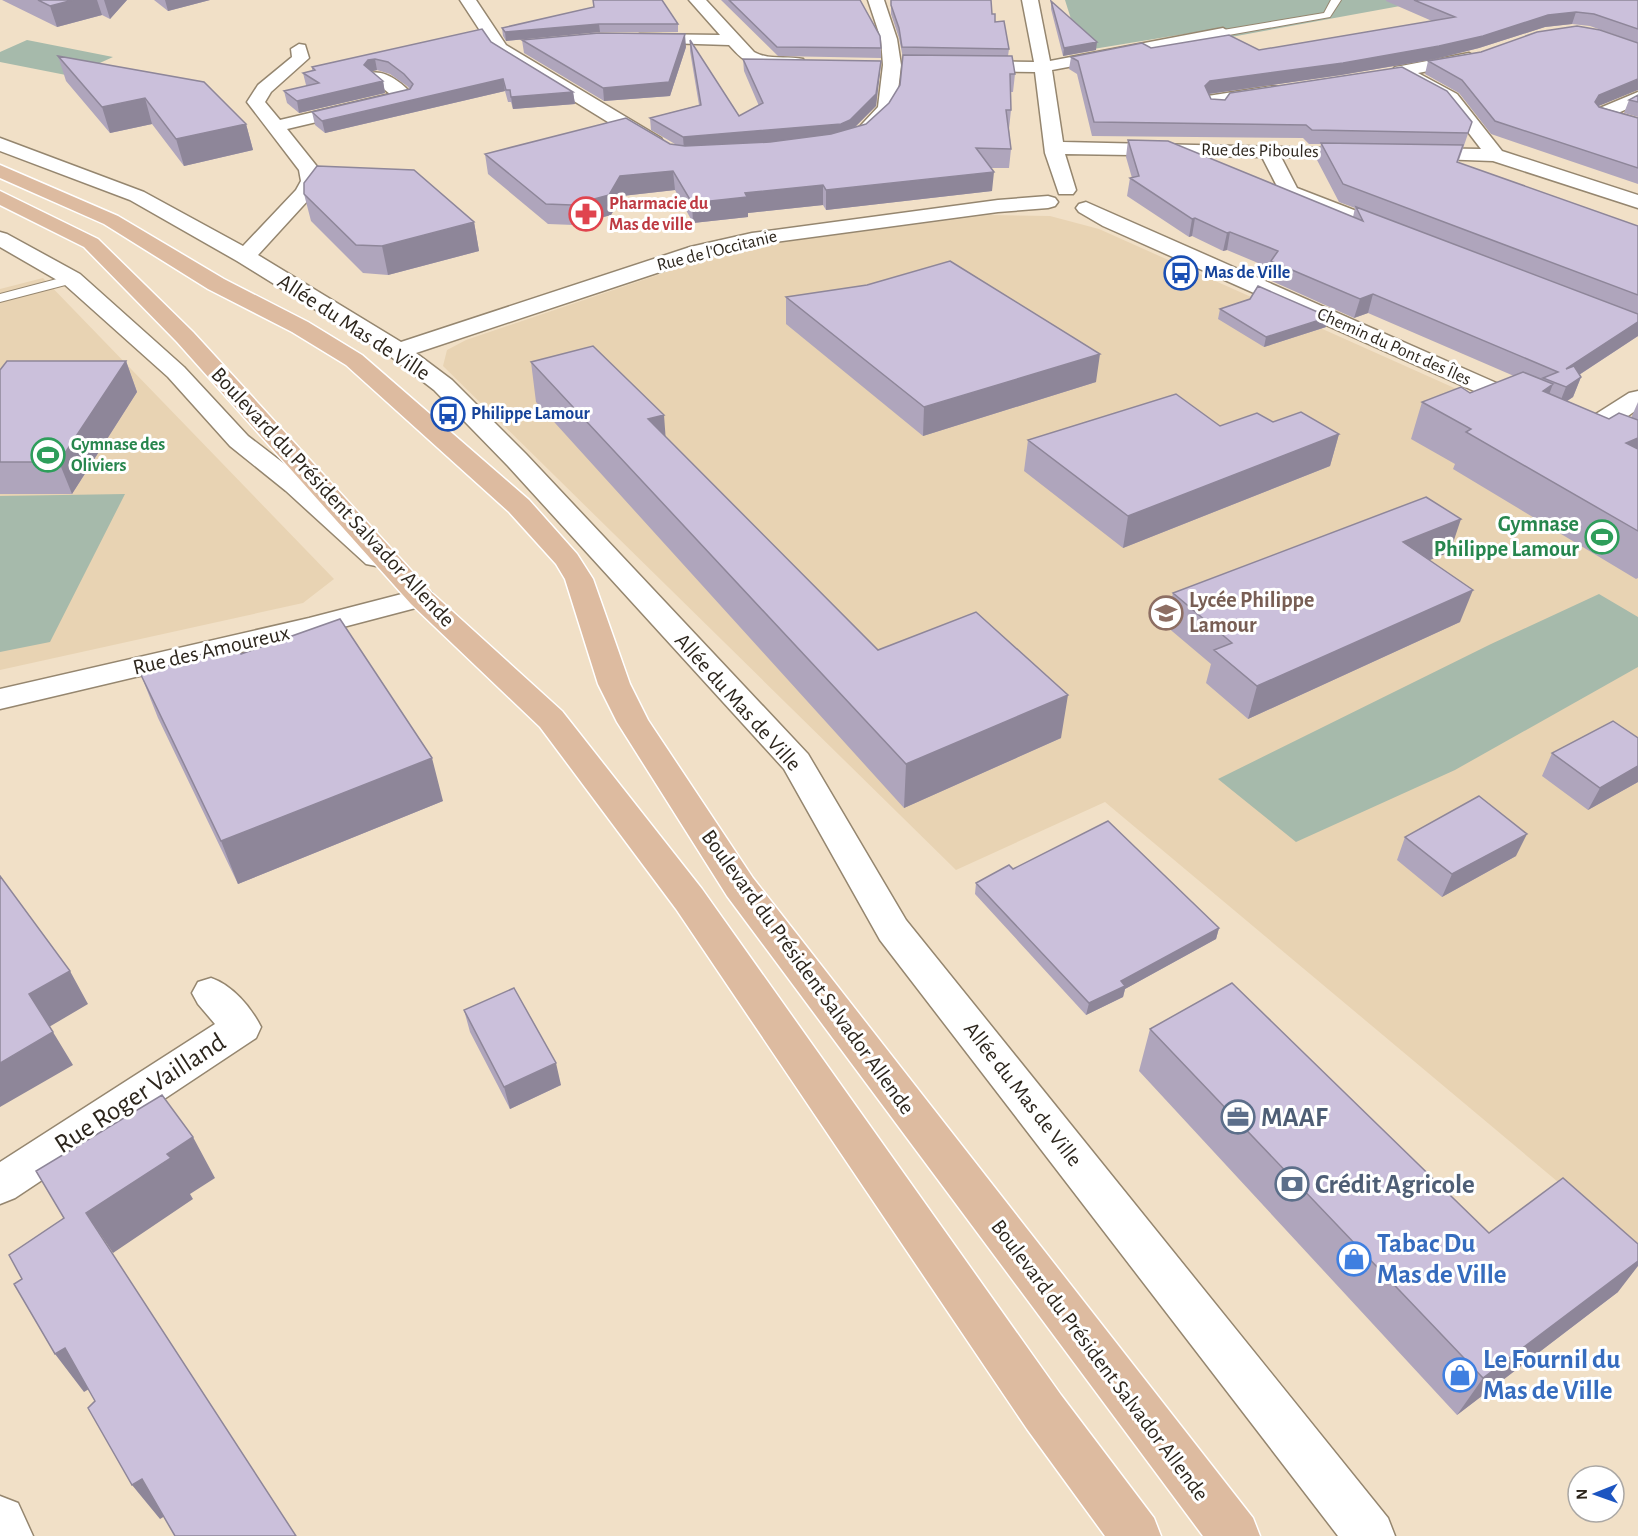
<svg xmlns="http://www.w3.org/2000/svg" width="1638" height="1536" viewBox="0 0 1638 1536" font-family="'Alegreya Sans',sans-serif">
<rect width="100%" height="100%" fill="#f1e0c7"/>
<path fill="#e8d3b3" d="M989,215l61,1 49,13 539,241v779l-533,-447 -149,68 -513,-504 4,-16 19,-10 271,-92z
M43,278l291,301 -31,24 -303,67v-381z"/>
<path fill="#a6baab" d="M1065,0h368l-202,37 -16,-8 -134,22z
M27,40l86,17 -42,19 -71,-14v-10z
M125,494l-75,148 -50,10v-156z
M1599,594l39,23v50l-183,103 -159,72 -78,-63 273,-135z"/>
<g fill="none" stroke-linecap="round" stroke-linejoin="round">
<g stroke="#95866f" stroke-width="2">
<path id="service" d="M1331,0h10l-11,17 -107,19 -5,-3 5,-3 101,-17z
M72,275l5,1 1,3 -1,3 -77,20v-8z"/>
</g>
<g stroke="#95866f" stroke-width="3">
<path id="minor" d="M460,0h16l30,45 155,93 2,4 -2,4h-14l-153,-94z
M689,0h17l48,52c16,9 32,3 49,7l2,4 -2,4c-8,2 -16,1 -24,1 -26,0 -33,-4 -50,-23l-95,-3 -2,-3 2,-3 6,-2 80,1z
M868,0h16l13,39 4,26 -5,43 -30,33h-14l-2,-4 28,-30 5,-42 -2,-26z
M1022,0h16l12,61 173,-33 8,5 -8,5 -171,32 11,72 309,7 3,4 -3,4 -7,2 -84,-2 16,31 106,41 3,4 -3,4 -7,2 -7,-2 -107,-41 -20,-39 -197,-3 11,36 -3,4h-14l-14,-41 -10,-81 -66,-1 -6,-1 -3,-4 3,-4 6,-1 65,1z
M299,44l6,1 4,13 -38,34 -6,10 15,18 110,-26 -21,-17 3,-4c14,-3 33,12 41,23l-3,4 -123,29 32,40 2,12 -10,16 -53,58 143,87 289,-95 62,-14 246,-33 50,-4 7,2 3,4 -3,4 -7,2 -50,4 -246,33 -47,12 -289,96 36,27 74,74 282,300 98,166 482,598 7,18h-57l-458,-596 -96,-171 -276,-303 -74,-76 -44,-34 -153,-95 -107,-61 -130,-49v-13l144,54 99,54 53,-56 5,-9 -2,-11 -52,-68 11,-17 34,-28 -1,-8z
M1469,53l8,5 -2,4 -57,11 39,21 45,57 136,44v13l-145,-47 -83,-3 -3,-4 3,-4 7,-2 64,1 -36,-47 -50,-27 -3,-4 3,-4 6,-1z
M1272,86l6,1 3,4 -3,4 -53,9 1,3 -3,4h-12l-6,-11 3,-4 6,-1z
M1638,92v12l-20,9 20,6v12l-43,-13 -3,-4 3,-4z
M1086,202l449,198 3,5 -3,5 -9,2 -9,-2 -414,-184 -24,-14 -3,-4 3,-4z
M0,232l7,2 73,40 104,93 64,69 56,43 82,73 4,6 -4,6 -10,2 -10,-2 -80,-73 -56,-45 -62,-69 -104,-93 -64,-37z
M1638,391v18c-17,11 -40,33 -61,27l-4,-5 4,-5 52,-33z
M211,978c21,7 40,29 50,49l-5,11 -241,160 -15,6v-42l215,-138 -17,-20 -6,-11 6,-11z
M0,1496l18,7 15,33h-33z"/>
</g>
<g stroke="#95866f" stroke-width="3">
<path id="tertiary" d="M421,589l10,3 5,6 -5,6 -122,32 -309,73v-20l309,-71z"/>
</g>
<g stroke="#fff" stroke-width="3">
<path id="primary" d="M0,165l118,51 106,63 84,43 54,33 167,145 48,54 16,25 37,105 18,36 105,158 500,640 7,18h-57l-476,-640 -110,-174 -19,-38 -33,-105 -9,-15 -47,-52 -163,-147 -54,-33 -84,-43 -104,-65 -104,-46z
M0,191l98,48 95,93 238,260 131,119 140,178 359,506 93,123 7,18h-56l-78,-107 -351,-520 -136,-182 -129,-123 -234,-262 -93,-95 -84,-42z"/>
</g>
<use href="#service" fill="#fff" fill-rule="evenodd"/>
<use href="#minor" fill="#fff" fill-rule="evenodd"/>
<use href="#tertiary" fill="#fff" fill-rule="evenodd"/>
<use href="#primary" fill="#ddbba0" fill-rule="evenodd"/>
</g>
<path fill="#afa5bc" d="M2,0h125l-17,19 -8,-4 -45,12z
M154,0h56l-42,11z
M593,0h69l16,24v8h-78l-94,9 -3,-5 -1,-8 92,-21z
M721,0h139l21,48v10l-103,-2z
M891,0l101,14 17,35 -1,7 7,18 -2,18h-3l1,18 -2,19 2,20 -2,19h-19l2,23 -166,19 -3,-5 -75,8v4l-55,6 -18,-33 -53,6 -11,19 -37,10 -26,-1 -60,-50 -3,-20 190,-10 -24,-14 -1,-12 49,-13 -9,-54v-11l49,76 20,-10 -15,-35 -1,-12 137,13 -4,34 -22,22 12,-4 23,-21 11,-18 3,-27 -4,-20 -8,-24z
M1386,0h252v43l-48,-17 -18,-2 -27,3 -66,21 -44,11 -94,16 -132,19 2,5 261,23 -14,41 180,63v110l-59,39 2,2 -8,20 -6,4 42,18 22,-1 7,-16v176l-2,1 -183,-110 2,-5 -44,-25 11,-37 48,-9 44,-17 -146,-63 -14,5 -87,-39 3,-11 -43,-18 -4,1 -31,-15 -3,1 -62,-41 3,-18h2l-6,-21 2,-17 225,77 2,-9 -16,-6 -22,-42 4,-16h-12l-6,-6 -211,-2 -15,-62 -8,-5 2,-12 80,-9 108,2 173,-29 -46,-20z
M1051,1l45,49 -33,6 -12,-47z
M522,40l164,7 -16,49 -66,5 -80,-48z
M491,42l82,50 2,12 -62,5 -2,-7h-3l-3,-11 -180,42 -10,-8 -3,-13 98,-23 -3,-3 -17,-12 -13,-4 -5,1 11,10 2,12 -86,20 -12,-10 -3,-12 23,-5 -1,-1 -3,-12 9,-2v-4z
M58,56l188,68 7,26 -69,16 -32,-42 -42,9 -44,-52z
M1428,61l170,45 40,12v66l-147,-50 -32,-41 -34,-19z
M1638,95v22l-14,-4 5,-13z
M304,194l170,28 5,29 -91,24 -25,-2 -52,-52z
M786,297l310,85 -173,54 -137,-112z
M1220,309l106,18 -62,20 -46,-28z
M126,361l11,31 -65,102h-72v-124z
M531,362l135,75 212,213 183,88 -157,70 -368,-406z
M1273,422l66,12 -9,32 -207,82 -99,-77 4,-31z
M1450,552l-21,8 31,62 -212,97 -42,-36 5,-19 -45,-38 7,-33z
M241,654l202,147 -205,83 -80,-166 -17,-43z
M1638,738v44l-50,28 -46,-34 10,-23z
M1405,837l111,19 -74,41 -45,-37z
M1013,869l206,59 -3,11 -91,50 -2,8 -37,18 -111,-121 1,-11z
M464,1010l97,75 -51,24 -40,-77z
M1150,1029l339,204 129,59 -161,123 -318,-344z"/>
<path fill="#8e8699" d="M73,0h24l5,15 -45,12 -7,-21z
M104,0h23l-17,19z
M165,0h45l-42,11z
M1576,12l-4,12 -27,3 -66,21 -44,11 -94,16 -133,19 -3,-8 5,-5 338,-66z
M599,24l1,8 -94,9 -1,-9z
M685,34l1,13 -16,49 -66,5 -1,-13z
M1097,42l-1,8 -33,6 1,-8z
M375,59l2,11 -7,2 -6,-7 4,-5z
M881,61l-1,11 -4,34 -26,26 -10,4 -156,14 -1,-13z
M503,79l2,12 -180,42 -3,-12z
M1638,79v11l-44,18 1,-6 4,-7z
M383,81l2,12 -86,20 -2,-12z
M573,92l2,12 -62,5 -2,-12z
M145,98l7,26 -42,9 -8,-26z
M246,124l7,26 -69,16 -8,-27z
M673,171l2,19 -53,6 -11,19 -37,10 -2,-20 48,-29z
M994,172l-2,19 -166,19v-20z
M823,185v20l-75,8v4l-55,6 -1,-20 53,-10z
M1195,218l-3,18 -3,1 3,-18z
M474,222l5,29 -91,24 -6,-29z
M1230,232l-3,18 -4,1 4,-18z
M1373,294l-5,19 -14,5 6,-19z
M1329,317l-3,10 -62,20 2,-10z
M1638,322v14l-76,50 4,-17z
M1100,354l-4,28 -173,54 1,-29z
M126,361l11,31 -65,102 -13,-32z
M1581,377l-8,20 -15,10 8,-20z
M1553,384l-14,37 4,-30z
M664,415l3,41 -19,-37z
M1339,434l-9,32 -207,82 5,-32z
M1638,438v29l-12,-24z
M1461,519l-11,33 -58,23 11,-33z
M1473,590l-13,32 -212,97 9,-33z
M1068,695l-7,43 -157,70 2,-44z
M432,758l11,43 -205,83 -17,-43z
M1638,766v16l-50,28 12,-22z
M1527,834l-11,22 -74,41 10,-23z
M1219,928l-3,11 -91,50 -2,8 -37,18 3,-12 32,-22z
M70,971l18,33 -39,23 -20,-33z
M53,1032l20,33 -73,42v-44z
M556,1063l5,22 -51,24 -6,-22z
M193,1137l22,41 -25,16 3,5 -80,54 -27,-40 81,-59z
M1638,1261v5l-20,26 -161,123 26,-37z
M65,1348l29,38 -10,6 -29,-38z
M142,1479l28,34 -10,6 -28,-34z"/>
<path fill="#cbc0db" stroke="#8e8699" stroke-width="1.5" d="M38,0h35l-23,6z
M593,0h69l16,24h-79l-94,8 -3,-4 92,-21z
M729,0h131l20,36 1,12 -104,-1z
M891,0h100l1,14h3v8l9,-1 5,28 -107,-2 -3,-19 -8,-23z
M1414,0h224v29l-44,-15 -18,-2 -28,3 -65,21 -44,10 -96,17 -133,18 -5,5 6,13 14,1 5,-7 172,-26 45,24 25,31 -4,11 -156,-3 -6,-5 -212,-3 -16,-61 -7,-4 71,-14 9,5 78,-13 30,15 196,-33z
M1051,1l46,41 -33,6z
M1577,26l23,4 38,13v36l-39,16 -4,7 4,5 39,11v50l-143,-47 -33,-41 -34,-19 53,-9 56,-20z
M482,29l9,13 82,50 -62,5 -1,-7h-4l-3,-11 -181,42 -10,-9 98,-23 3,-5 -9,-10 -16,-12 -13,-3 -7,1 -4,5 19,16 -86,20 -13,-10 35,-8 -16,-10 12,-3 -3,-3z
M599,33l86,1 -16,48 -66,6 -81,-48z
M690,40l49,76 24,-13 -20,-44 138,2 -5,33 -26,26 -9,4 -158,13 -33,-19 51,-13z
M903,55l109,1 3,18h-5l1,36h-5l5,39 -35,-1 18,24 -168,18 -3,-5 -78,8 2,4 -55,6 -19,-32 -53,5 -11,19 -37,10 -26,-1 -61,-50 141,-36 44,26 15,2 85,-4 61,-8 35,-10 23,-21 11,-18z
M58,56l146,26 42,42 -70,15 -31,-41 -43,9z
M1638,95v7l-9,-2z
M1128,140l40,1 195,80 -7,-14 282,107v8l-72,47 8,-3 7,11 -15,10 -23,-9 15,-6 -185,-78 -13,5 -89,-38 7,-10 -48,-19 -3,1 -32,-15 -3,1 -62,-41 9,-2z
M1321,143l142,2 -6,17 181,64v69l-295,-111z
M317,166l97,4 60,52 -92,24 -26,-1 -52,-51v-11z
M950,261l150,93 -176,53 -138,-110 81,-12z
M1258,286l71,31 -63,20 -46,-28 30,-10z
M593,346l71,69 -16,4 230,231 98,-38 92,83 -162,69 -375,-402z
M7,361h119l-67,101h-59v-92z
M1523,372l30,12 -10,7 66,28 10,-6 19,7v18l-12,5 12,6v82l-172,-99 5,-3 -49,-27 39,-15 9,6z
M1176,394l44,32 37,-13 16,9 28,-10 38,22 -211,82 -100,-76z
M1426,497l35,22 -58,23 70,48 -216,96 -43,-36 18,-7 -59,-50z
M340,619l92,139 -211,83 -80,-166 94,-32 6,11z
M1613,721l25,17v28l-38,22 -48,-35z
M1479,796l48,38 -75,40 -47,-37z
M1108,821l111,107 -98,53 4,5 -36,17 -113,-120 33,-18 4,4z
M0,876l70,95 -41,23 24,38 -53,31z
M1232,983l257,250 74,-55 75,66v17l-155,117 -333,-349z
M514,988l42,75 -52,24 -40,-77z
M162,1095l31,42 -26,17 4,4 -85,55 210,323h-121l-33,-57 -10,6 -44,-77 7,-7 -30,-53 -10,6 -41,-70 8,-5 -13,-24 55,-37 -28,-47z"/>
<defs>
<g id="pharmacy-ring" transform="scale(1.725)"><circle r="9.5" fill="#fff" stroke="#e0444e" stroke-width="1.5"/><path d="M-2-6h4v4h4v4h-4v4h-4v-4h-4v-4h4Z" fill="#e0444e"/></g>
<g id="bus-ring" transform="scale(1.725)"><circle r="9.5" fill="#fff" stroke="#1a4fb4" stroke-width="1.5"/><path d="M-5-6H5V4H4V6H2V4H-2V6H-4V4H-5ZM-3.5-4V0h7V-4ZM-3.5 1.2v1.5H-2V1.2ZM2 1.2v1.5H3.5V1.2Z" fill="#1a4fb4"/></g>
<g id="stadium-ring" transform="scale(1.725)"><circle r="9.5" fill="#fff" stroke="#2e9e5b" stroke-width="1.5"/><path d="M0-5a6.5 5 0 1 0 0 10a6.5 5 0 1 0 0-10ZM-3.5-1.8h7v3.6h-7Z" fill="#2e9e5b"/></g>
<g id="school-ring" transform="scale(1.725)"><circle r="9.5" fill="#fff" stroke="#8d6e63" stroke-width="1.5"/><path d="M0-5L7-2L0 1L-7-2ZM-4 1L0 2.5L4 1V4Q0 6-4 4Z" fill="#8d6e63"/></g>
<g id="office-ring" transform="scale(1.725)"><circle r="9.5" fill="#fff" stroke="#5c6f8a" stroke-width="1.5"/><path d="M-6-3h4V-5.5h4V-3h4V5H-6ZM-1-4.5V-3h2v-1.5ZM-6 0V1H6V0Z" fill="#5c6f8a"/></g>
<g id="bank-ring" transform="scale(1.725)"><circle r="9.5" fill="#fff" stroke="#5c6f8a" stroke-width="1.5"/><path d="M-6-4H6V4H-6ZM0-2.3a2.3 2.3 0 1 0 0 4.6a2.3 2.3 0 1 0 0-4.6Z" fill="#5c6f8a"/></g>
<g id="shop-ring" transform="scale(1.725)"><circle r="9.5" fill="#fff" stroke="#3f7fe0" stroke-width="1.5"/><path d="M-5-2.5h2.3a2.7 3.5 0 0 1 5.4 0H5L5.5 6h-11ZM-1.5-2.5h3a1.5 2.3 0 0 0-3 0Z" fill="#3f7fe0"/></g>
</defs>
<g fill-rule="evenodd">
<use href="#pharmacy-ring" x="586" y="214"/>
<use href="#bus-ring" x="1181" y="273"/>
<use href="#bus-ring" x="448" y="414"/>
<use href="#stadium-ring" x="48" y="455"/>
<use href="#stadium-ring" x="1602" y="537"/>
<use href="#school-ring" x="1166" y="613"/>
<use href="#office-ring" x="1238" y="1117"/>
<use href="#bank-ring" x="1292" y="1184"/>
<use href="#shop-ring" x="1354" y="1259"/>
<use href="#shop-ring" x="1460" y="1375"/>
</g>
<g text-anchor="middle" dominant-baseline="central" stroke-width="6" stroke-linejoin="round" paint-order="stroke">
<g font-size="18" fill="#2d261d" stroke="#fff">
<text transform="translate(1260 151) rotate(1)">Rue des Piboules</text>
<text transform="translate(717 251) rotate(-14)">Rue de l'Occitanie</text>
<text transform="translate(1394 347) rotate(24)">Chemin du Pont des Îles</text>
</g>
<g font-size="18" font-weight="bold" fill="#be3a42" stroke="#fff" text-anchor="start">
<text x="609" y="204">Pharmacie du<tspan x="609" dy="21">Mas de ville</tspan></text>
</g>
<g font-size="18" font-weight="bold" fill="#164399" stroke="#fff" text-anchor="start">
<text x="1204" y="273">Mas de Ville</text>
<text x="471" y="414">Philippe Lamour</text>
</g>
<g font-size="18" font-weight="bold" fill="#27864d" stroke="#fff" text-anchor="start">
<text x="71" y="445">Gymnase des<tspan x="71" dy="21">Oliviers</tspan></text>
</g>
<g font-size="22" fill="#2d261d" stroke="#fff">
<text transform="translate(354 327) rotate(33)">Allée du Mas de Ville</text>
<text transform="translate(333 497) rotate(47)">Boulevard du Président Salvador Allende</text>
<text transform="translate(211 650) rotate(-13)">Rue des Amoureux</text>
<text transform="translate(738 702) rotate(48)">Allée du Mas de Ville</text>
<text transform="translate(808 972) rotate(54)">Boulevard du Président Salvador Allende</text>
<text transform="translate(1023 1094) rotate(52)">Allée du Mas de Ville</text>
<text transform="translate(1100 1360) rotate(53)">Boulevard du Président Salvador Allende</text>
</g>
<g font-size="22" font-weight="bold" fill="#27864d" stroke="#fff" text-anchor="end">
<text x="1579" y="524">Gymnase<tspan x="1579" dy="25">Philippe Lamour</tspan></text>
</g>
<g font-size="22" font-weight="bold" fill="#785e54" stroke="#fff" text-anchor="start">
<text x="1189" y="600">Lycée Philippe<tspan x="1189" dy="25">Lamour</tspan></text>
</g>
<g font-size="27" fill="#2d261d" stroke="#fff">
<text transform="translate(140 1093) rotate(-33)">Rue Roger Vailland</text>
</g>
<g font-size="27" font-weight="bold" fill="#4e5e75" stroke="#fff" text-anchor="start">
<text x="1261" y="1117">MAAF</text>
<text x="1315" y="1184">Crédit Agricole</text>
</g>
<g font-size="27" font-weight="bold" fill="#366cbe" stroke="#fff" text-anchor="start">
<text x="1377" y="1243">Tabac Du<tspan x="1377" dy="31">Mas de Ville</tspan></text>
<text x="1483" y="1359">Le Fournil du<tspan x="1483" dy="31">Mas de Ville</tspan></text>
</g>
</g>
<g transform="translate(1596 1494) rotate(269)"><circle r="28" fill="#ffffff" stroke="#aba8a5" stroke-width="1.5"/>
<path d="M0-4.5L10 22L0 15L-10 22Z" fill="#1c55c1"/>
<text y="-9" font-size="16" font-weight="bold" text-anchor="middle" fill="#2d261d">N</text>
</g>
</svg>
